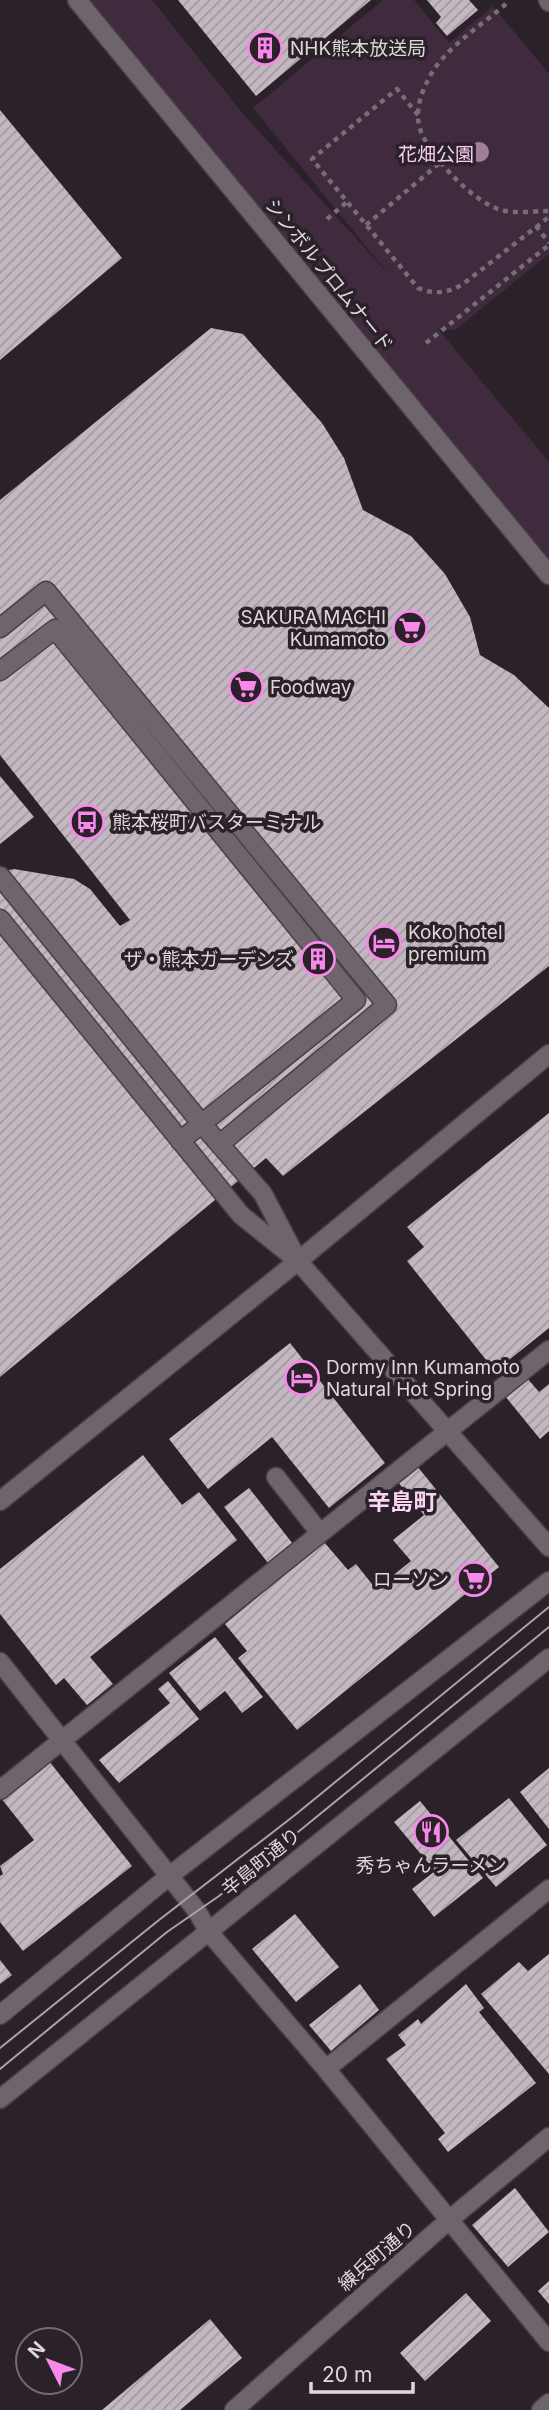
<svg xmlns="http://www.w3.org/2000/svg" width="549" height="2410" viewBox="0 0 549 2410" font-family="Inter,'Noto Sans JP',sans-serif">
<defs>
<pattern id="building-hatch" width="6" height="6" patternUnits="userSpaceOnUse" patternTransform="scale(1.75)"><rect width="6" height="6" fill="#c3b8c1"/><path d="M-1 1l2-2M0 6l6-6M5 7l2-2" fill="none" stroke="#a39aa1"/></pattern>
</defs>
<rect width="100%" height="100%" fill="#2a2228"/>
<path fill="#402a3d" d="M77,0h75l92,115 147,162 -138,-169 130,-108h31l35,43 44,-37 56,68v180l-94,76 -17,-1 111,133v104z"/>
<path fill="url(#building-hatch)" d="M178,0h193l-115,96z
M427,0h42l9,10 -31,26 -11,-13 5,-6z
M0,110l122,148 -122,102z
M211,328l32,6 79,89 22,35 19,52 48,26 34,38 25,43 10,38 34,20 35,33v258l-266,210 -17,-18 -266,219v-505l14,-3 60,10 16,10 30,37 10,-6 -130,-165v-255z
M0,776l34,41 -34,27z
M549,1113v215l-54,43 -88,-110 17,-14 -17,-20z
M290,1343l95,120 -56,45 -57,-71 -64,52 -39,-50z
M527,1378l12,14 10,-8v47l-9,8 -35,-43z
M143,1455l39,50 17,-13 38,48 -147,117 23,27 -26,21 -23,-27 -8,7 -56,-71v-45z
M417,1466l82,101 -202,163 -59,-72 9,-7 -22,-27 99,-82 24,28 8,-6 20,25 35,-28 -18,-21 31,-25 -26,-33z
M249,1488l44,56 -25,19 -44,-56z
M215,1637l48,60 -21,16 -17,-22 -25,20 -31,-38z
M168,1681l31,38 -80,64 -20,-23 71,-57 -12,-14z
M49,1761l83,105 -109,85 -23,-29v-46l3,-2 -3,-8 34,-26 -33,-42z
M549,1768v61l-29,-37z
M509,1798l38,47 -51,42 -40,-47z
M420,1801l63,77 -49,39 -22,-28 23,-18 -41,-49z
M295,1914l44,53 -43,35 -44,-53z
M549,1954v120l-68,-80 38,-32 9,9z
M0,1960l12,15 -12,9z
M360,1984l19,26 -48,41 -22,-26z
M466,1984l18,24 -5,4 57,71 -88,69 -10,-13 7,-6 -59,-74 20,-14 -8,-10 20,-16 3,5z
M515,2188l34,44 -41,35 -36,-42z
M549,2281v23l-11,-13z
M466,2293l25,28 -66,60 -25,-28z
M210,2319l32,39 -62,52h-78z"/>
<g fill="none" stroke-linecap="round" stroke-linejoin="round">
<g stroke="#474046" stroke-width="21">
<path id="minor" d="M77,0l472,575
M548,0l1,2
M0,628l46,-37 341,414 -167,139
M0,671l55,-42 301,371 -176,141
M0,876l201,247 62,71 32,61
M0,919l241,296 57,46 251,286
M276,1477l44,56
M0,1501l298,-240 251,-207
M0,1662l197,249 11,20 118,138 223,273
M0,1790l549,-440
M0,2015l168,-138 381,-296
M326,2069l223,-180
M0,2099l549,-441
M234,2410l215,-190 100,-83
M541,2410l8,-7"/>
</g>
<path stroke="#756e73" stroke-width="4.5" stroke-dasharray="5 5" stroke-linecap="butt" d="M506,4c-26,23 -65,46 -79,78 -7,14 -12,31 -7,47 8,26 54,74 81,81 15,4 33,1 48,1
M418,115l-21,-26 -85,70 106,129c16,7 30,5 45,-4l86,-67
M327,219l20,-17
M366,225l75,-63
M536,226l13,17
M426,343l123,-98"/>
<use href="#minor" stroke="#6e656c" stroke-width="18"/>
<path stroke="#a9a3a7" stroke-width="2" d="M0,2048l159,-128 136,-105 254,-208
M0,2069l167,-137 52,-36 30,-24 300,-245"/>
</g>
<circle fill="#9e8098" cx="479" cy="152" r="10"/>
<defs>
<g id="building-ring" transform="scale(1.75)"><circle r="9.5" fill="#2a2228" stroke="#f888ea" stroke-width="1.5"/><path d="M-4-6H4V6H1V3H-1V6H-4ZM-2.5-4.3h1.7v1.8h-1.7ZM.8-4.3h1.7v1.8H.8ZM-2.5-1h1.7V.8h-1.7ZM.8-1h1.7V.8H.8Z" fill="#f888ea"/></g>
<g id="supermarket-ring" transform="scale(1.75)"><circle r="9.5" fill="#2a2228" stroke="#f888ea" stroke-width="1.5"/><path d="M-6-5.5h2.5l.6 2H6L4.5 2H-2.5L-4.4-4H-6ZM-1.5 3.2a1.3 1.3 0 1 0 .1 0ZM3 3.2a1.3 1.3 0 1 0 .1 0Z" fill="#f888ea"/></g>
<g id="bus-ring" transform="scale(1.75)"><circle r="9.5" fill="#2a2228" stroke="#f888ea" stroke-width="1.5"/><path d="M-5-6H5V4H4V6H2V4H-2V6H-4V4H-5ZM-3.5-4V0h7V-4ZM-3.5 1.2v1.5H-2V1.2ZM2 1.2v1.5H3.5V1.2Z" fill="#f888ea"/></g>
<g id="hotel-ring" transform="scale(1.75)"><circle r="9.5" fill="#2a2228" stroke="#f888ea" stroke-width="1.5"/><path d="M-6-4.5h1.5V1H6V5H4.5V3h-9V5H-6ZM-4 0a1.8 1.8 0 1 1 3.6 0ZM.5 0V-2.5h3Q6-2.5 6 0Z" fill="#f888ea"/></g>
<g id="restaurant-ring" transform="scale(1.75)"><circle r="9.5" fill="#2a2228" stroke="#f888ea" stroke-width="1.5"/><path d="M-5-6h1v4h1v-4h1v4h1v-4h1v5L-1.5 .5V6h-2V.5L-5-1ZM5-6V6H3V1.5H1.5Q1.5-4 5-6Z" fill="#f888ea"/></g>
</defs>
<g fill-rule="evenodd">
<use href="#building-ring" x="265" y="48"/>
<use href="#supermarket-ring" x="410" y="628"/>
<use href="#supermarket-ring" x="246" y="687"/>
<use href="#bus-ring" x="87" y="822"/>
<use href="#hotel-ring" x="384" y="943"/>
<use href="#building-ring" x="318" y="959"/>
<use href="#hotel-ring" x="302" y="1378"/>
<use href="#supermarket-ring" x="474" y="1579"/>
<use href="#restaurant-ring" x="431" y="1832"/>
</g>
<g text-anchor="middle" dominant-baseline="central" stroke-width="7" stroke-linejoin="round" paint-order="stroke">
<g font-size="19" fill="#ded8dc" stroke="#2a2228" text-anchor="start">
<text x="290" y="48">NHK熊本放送局</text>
<text x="386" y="617" text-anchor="end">SAKURA MACHI<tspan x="386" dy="22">Kumamoto</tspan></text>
<text x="270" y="687">Foodway</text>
<text x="112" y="822">熊本桜町バスターミナル</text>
<text x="408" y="932">Koko hotel<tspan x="408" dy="22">premium</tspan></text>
<text x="294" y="959" text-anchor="end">ザ・熊本ガーデンズ</text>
<text x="326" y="1367">Dormy Inn Kumamoto<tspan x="326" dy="22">Natural Hot Spring</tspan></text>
<text x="449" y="1579" text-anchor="end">ローソン</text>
<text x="431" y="1865" text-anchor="middle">秀ちゃんラーメン</text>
</g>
<g font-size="19" fill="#fcccf4" stroke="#2a2228">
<text x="436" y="154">花畑公園</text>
</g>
<g font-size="19" fill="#ded8dc" stroke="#2a2228">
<text transform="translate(329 275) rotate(51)">シンボルプロムナード</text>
<text transform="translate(261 1862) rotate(-39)">辛島町通り</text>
<text transform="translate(377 2256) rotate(-41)">練兵町通り</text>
</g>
<g font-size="23" font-weight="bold" fill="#fcd5f5" stroke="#2a2228">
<text x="402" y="1502">辛島町</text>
</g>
</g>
<g transform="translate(49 2361) rotate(312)"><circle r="33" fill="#2a2228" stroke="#726b70" stroke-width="2"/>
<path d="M0-5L12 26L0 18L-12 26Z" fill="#f888ea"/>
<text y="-10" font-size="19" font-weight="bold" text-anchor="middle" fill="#ded8dc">N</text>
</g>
<path d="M311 2382v10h102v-10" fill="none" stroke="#ded8dc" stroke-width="3.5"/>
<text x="322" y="2382" font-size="21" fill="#ded8dc" stroke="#2a2228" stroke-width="5" paint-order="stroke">20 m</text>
</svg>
